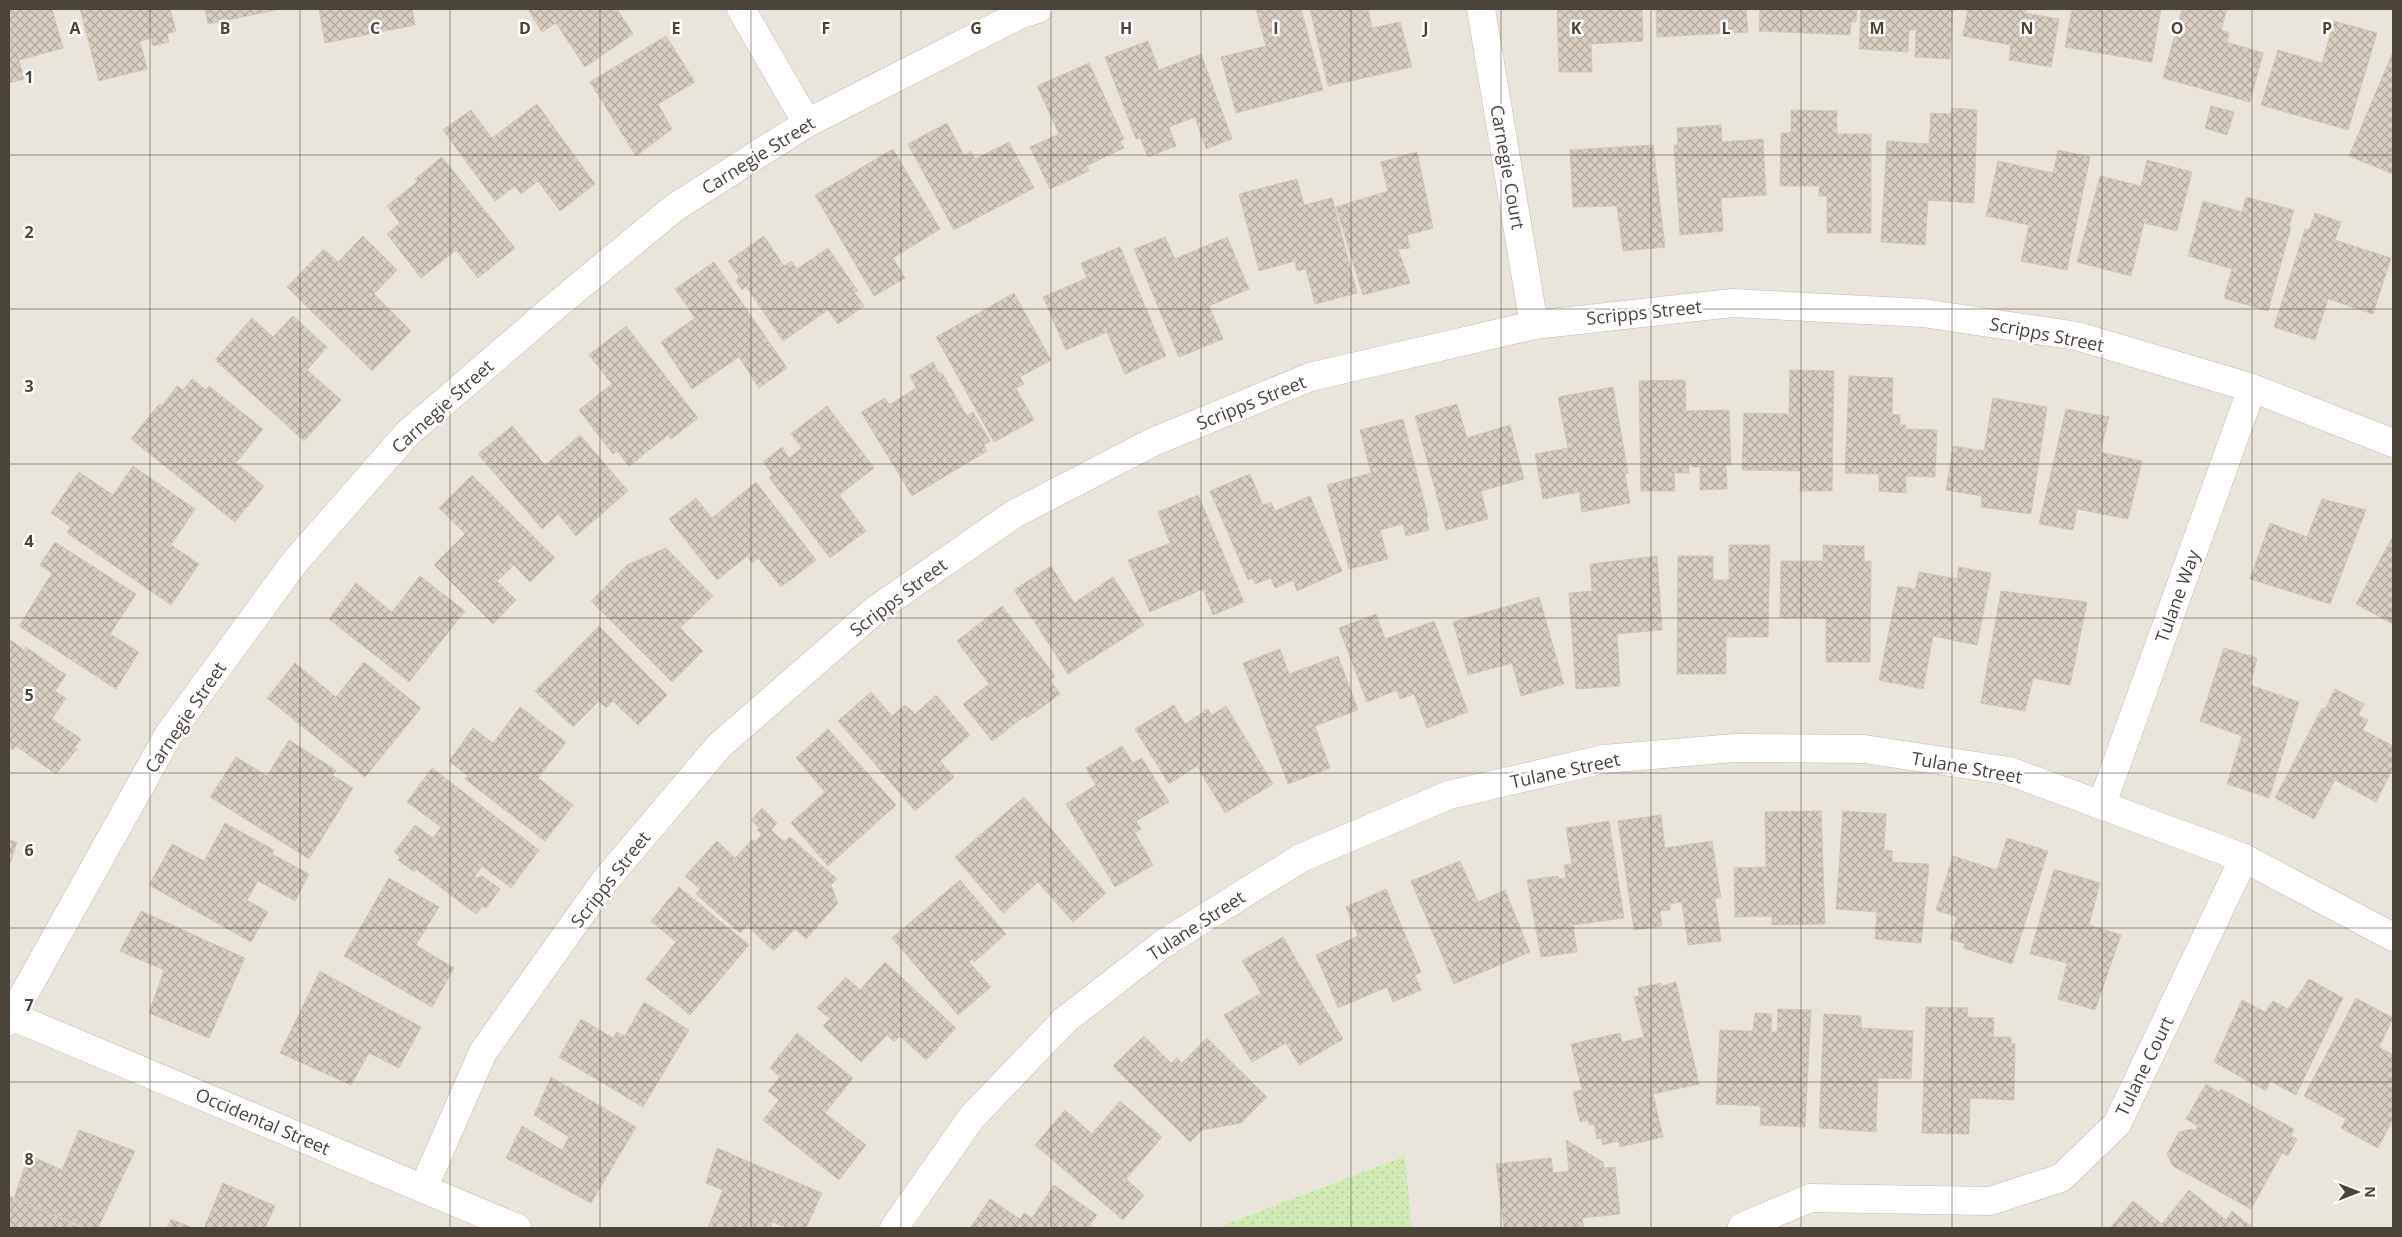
<svg xmlns="http://www.w3.org/2000/svg" width="2402" height="1237" viewBox="0 0 2402 1237" font-family="'Open Sans',sans-serif">
<defs>
<pattern id="park-dots" width="8" height="8" patternUnits="userSpaceOnUse" patternTransform="scale(1.25)"><rect width="8" height="8" fill="#d2eab5"/><path d="M2 2h.1M6 6h.1" fill="none" stroke="#b6ca9c" stroke-width="1.8" stroke-linecap="round"/></pattern>
<pattern id="building-cross-hatch" width="8" height="8" patternUnits="userSpaceOnUse" patternTransform="scale(1.25)"><rect width="8" height="8" fill="#d8cfc1"/><path d="M0 0l8 8M0 8l8-8" fill="none" stroke="#b1aa9e"/></pattern>
</defs>
<rect width="100%" height="100%" fill="#f6f3ec"/>
<path fill="#eae5da" d="M9,9h2384v1219h-981l-7,-72 -184,70 -1,2h-1211z"/>
<path fill="url(#park-dots)" d="M1405,1156l7,72h-192l1,-2z"/>
<path fill="url(#building-cross-hatch)" stroke="#d3c7b4" d="M9,9h43l11,39 -44,12 5,19 -15,4z
M80,9h90l6,22 -9,3 2,8 -16,4 -2,-8 -11,3 7,28 -48,12z
M205,9h76l-73,15z
M319,9h93l3,16 -90,18z
M528,9h89l16,25 -48,33 -29,-44 -14,9z
M1256,9h45l22,81 -87,23 -15,-56 45,-11z
M1310,9h58l4,19 28,-6 12,45 -84,19z
M1557,9h85l1,32 -52,3 1,28h-33z
M1656,9h90l2,23 -91,5z
M1760,9h97l-1,13h-5l-1,13 -91,-4z
M1861,9h92l-3,50 -35,-2 1,-27h-7l-1,22 -49,-3z
M1968,9h58l-1,4 34,6 -8,48 -42,-7 2,-15 -48,-9z
M2072,9h89l-9,53 -87,-15z
M2182,9h45l-6,21 8,3 -2,9 36,11 -13,49 -87,-24z
M2334,21l43,12 -29,97 -87,-25 17,-55 44,13z
M666,36l29,46 -37,22 14,25 -36,27 -46,-74z
M1148,41l11,29 42,-16 31,85 -26,10 -11,-32 -26,10 7,19 -28,11 -8,-19 -4,1 -31,-82z
M2393,52v122l-44,-18z
M1089,63l35,76 -4,2 4,7 -38,18 3,5 -39,18 -20,-42 29,-13 -22,-48z
M537,104l58,80 -35,27 -22,-30 -17,13 -6,-8 -20,15 -52,-71 28,-20 21,28z
M2211,106l23,6 -7,23 -22,-7z
M1952,108l25,2 -3,93 -46,-3 -3,45 -44,-3 6,-101 42,3 2,-31 20,1z
M1791,110l46,1v23h34v99h-44v-37h-8v-10h-39l1,-53h10z
M947,123l17,32 7,-4 4,8 34,-17 25,46 -80,42 -46,-86z
M1721,125l1,17 41,-3 3,56 -45,3 2,33 -43,4 -6,-90h4l-1,-17z
M1653,145l12,102 -42,4 -6,-45 -44,1 -3,-57z
M893,149l47,80 -47,29 12,20 -31,18 -59,-101z
M2058,150l32,7 -23,113 -46,-9 8,-36 -43,-9 12,-55 55,12z
M1417,152l16,76 -26,7 3,13 -12,1 12,34 -47,12 -27,-88 52,-16 -7,-29z
M442,157l73,91 -37,30 -22,-28 -35,28 -34,-44 13,-11 -13,-17 30,-24 -2,-3z
M2147,160l45,12 -15,59 -33,-8 -13,53 -54,-14 23,-86 41,10z
M1297,179l7,26 28,-7 25,95 -42,11 -9,-35 -9,2 -2,-10 -36,10 -20,-77z
M2246,197l48,13 -5,16 2,1 -23,84 -44,-13 8,-29 -44,-13 15,-55 39,11z
M2315,213l26,9 -6,18 56,18 -18,56 -45,-15 -13,41 -41,-13 31,-98 4,1z
M363,236l34,34 -23,24 37,37 -39,40 -85,-84 37,-38 14,13z
M764,236l20,30 7,-5 6,8 31,-21 30,43 -4,1 10,14 -26,18 -10,-14 -45,31 -37,-55 -4,4 -6,-10 3,-3 -11,-16z
M1165,237l10,22 52,-22 22,52 -40,17 14,33 -44,18 -45,-108z
M1120,247l46,109 -41,18 -18,-42 -41,18 -23,-53 44,-19 -6,-15z
M714,262l73,106 -28,20 -20,-31 -47,32 -31,-47 34,-24 -20,-29z
M1014,293l37,67 -31,17 4,7 -8,4 18,32 -40,22 -58,-105z
M293,316l34,31 -20,23 34,30 -37,41 -89,-81 37,-42 21,19z
M626,326l72,92 -27,21 -3,-4 -39,31 -12,-15 -4,3 -34,-44 33,-26 -23,-29z
M933,362l7,12 2,-1 25,43 6,-4 17,29 -6,4 3,6 -75,45 -51,-84 24,-14 4,7 27,-17 -6,-12z
M1790,370l44,1 -2,120h-32l1,-20 -59,-1 2,-57 45,1z
M1849,376l44,2 -1,36 8,1v10h6v4l31,1 -2,47 -29,-1v17l-27,-2v-17l-34,-1z
M192,379l14,11 3,-4 54,43 -27,34 28,23 -29,36 -104,-83 28,-35 3,2 15,-20 6,4z
M1685,380l1,31 43,-1 2,55h-5l1,24 -27,1v-23h-8v-3h-3v9h-15l1,18h-34l-2,-110z
M1613,387l15,86 -3,1 5,29 -48,9 -3,-20 -36,7 -8,-45 33,-6 -10,-51z
M1993,398l54,9 -16,107 -50,-7 1,-11 -36,-6 7,-44 31,5z
M1457,404l10,34 43,-13 14,54 -43,12 7,28 -42,11 -31,-114z
M827,406l47,62 -35,27 27,36 -36,27 -61,-81 4,-2 -10,-13 19,-15 7,11 13,-10 -11,-14z
M2066,409l43,8 -9,35 42,9 -14,58 -51,-10 -4,21 -34,-6z
M1403,419l25,98 -2,1 3,12 -23,6 -3,-12 -23,6 8,29 -39,10 -22,-84 44,-12 -11,-43z
M512,426l33,39 35,-30 48,56 -52,45 -18,-22 -16,15 -64,-75z
M133,466l62,43 -24,36 28,19 -28,41 -104,-72 4,-6 -20,-14 28,-41 34,23z
M1250,474l13,31 8,-3 4,9 35,-15 32,75 -45,20 -4,-11 -18,8 -4,-10 -16,6 -2,-6 -5,2 -38,-89z
M472,475l83,83 -25,24 -16,-17 -17,16 19,19 -23,24 -59,-59 31,-31 -26,-26z
M756,482l60,78 -35,27 -23,-29 -6,5 -5,-7 -30,24 -48,-61 27,-21 16,20z
M1198,495l46,107 -31,13 -10,-26 -53,23 -22,-52 42,-17 -12,-31z
M2322,499l44,11 -36,94 -80,-25 20,-56 37,14z
M2393,536v88l-37,-20z
M55,542l81,52 -26,40 29,18 -23,37 -97,-63 33,-53 -12,-8z
M1729,545h41l-2,92h-42v37h-49l1,-118h35v24h16z
M1823,545l41,1v15h7l-1,101h-44v-44l-46,-1 1,-56h42z
M666,548l47,48 -33,32 23,23 -31,31 -81,-81 36,-36z
M1657,556l5,74 -45,4 3,52 -44,3 -7,-96 23,-2 -2,-27z
M1051,566l23,37 39,-26 31,48 -76,49 -54,-84z
M1959,567l32,6 -14,72 -44,-9 -10,53 -44,-9 19,-94 17,3 4,-17 38,7z
M420,576l45,35 -56,71 -80,-63 27,-36 36,29z
M2001,591l86,11 -17,83 -37,-7 -8,33 -44,-8z
M1539,597l25,87 -43,12 -9,-33 -44,12 -15,-53z
M1002,606l53,70 -5,4 10,14 -33,24 -2,-2 -33,25 -29,-37 26,-20 -32,-43z
M1376,614l9,25 49,-18 34,91 -41,16 -13,-34 -14,5 -3,-9 -30,12 -28,-74z
M599,626l68,69 -29,30 -25,-24 -7,7 -7,-7 -26,26 -38,-36z
M11,640l13,10 2,-3 40,28 -11,16 11,7 -14,21 29,20 -7,9 3,1 -21,25 -40,-28 -3,4 -4,-3v-103z
M2224,648l33,10 -7,27 49,17 -30,96 -42,-14 15,-48 -42,-15z
M1280,649l9,25 49,-18 20,54 -43,16 15,42 -42,16 -45,-121z
M364,662l57,46 -56,69 -98,-79 28,-35 41,34z
M2335,689l29,15 -6,11 10,5 -5,10 30,16v22l-17,34 -41,-22 -21,39 -39,-21 47,-90 3,1z
M871,692l21,24 13,-11 10,9 21,-19 34,40 -30,26 14,16 -39,34 -77,-90z
M1174,705l11,19 23,-15 4,6 14,-9 47,78 -48,29 -28,-47 -28,18 -34,-55z
M520,707l46,35 -28,36 35,27 -28,36 -80,-62 3,-3 -19,-15 24,-33 20,15z
M828,729l68,76 -68,61 -37,-43 34,-31 -29,-34z
M289,740l47,30 -4,5 21,13 -44,71 -99,-62 26,-40 31,19z
M1122,746l11,17 9,-5 27,44 -33,19 5,8 -6,4 18,32 -38,22 -49,-83 30,-19 -10,-17z
M432,768l107,82 -28,38 -29,-22 -7,10 3,2 3,-3 19,14 -14,19 -3,-2 -7,8 -60,-45 -2,3 -16,-12 2,-3 -6,-5 21,-27 18,13 8,-11 -34,-25z
M1024,797l82,96 -33,29 -35,-40 -35,31 -48,-56z
M762,808l15,15 -6,7 13,12 6,-5 47,42 -6,6 7,18 -32,36 -11,-10 -21,22 -27,-25 -7,7 -44,-39 4,-5 -15,-13 32,-35 18,17 17,-18 3,2 7,-8 -5,-4 2,-2 -8,-8z
M1821,811l4,113 -53,1v-9l-37,1 -1,-49 32,-1 -1,-55z
M1843,811l43,3 -2,36 8,1v11l37,2 -8,79 -46,-4 2,-27 -41,-3z
M1661,815l4,33 47,-7 9,57h-6l6,43 -33,4 -6,-43 -12,2v6l-10,1 2,15 -28,4 -16,-109z
M1609,821l15,97 -51,7 4,27 -36,5 -14,-77 31,-4v3l8,-1 -2,-13 8,-1 -6,-36z
M225,823l49,27 -2,4 37,20 -14,27 -37,-20 -11,19 21,12 -17,30 -102,-57 23,-41 32,17z
M2007,838l41,13 -36,113 -49,-16 2,-4 -15,-5 7,-22 -21,-7 17,-54 44,14z
M9,840l8,2 -8,25z
M1460,861l18,41 27,-12 25,62 -76,32 -43,-103z
M2054,869l46,14 -11,42 32,10 -26,75 -37,-11 9,-36 -37,-9z
M389,878l50,29 -23,38 38,23 -22,39 -88,-51z
M960,880l46,54 -32,28 -2,-3 -3,3 22,25 -33,28 -66,-77z
M679,887l70,58 -59,70 -44,-36 30,-37 -25,-21z
M1386,889l35,83 -6,3 6,15 -28,12 -6,-15 -49,21 -22,-53 42,-19 -12,-29z
M141,911l104,47 -36,80 -60,-25 15,-43 -44,-19z
M1283,937l60,102 -44,26 -13,-22 -34,19 -28,-47 37,-22 -19,-32z
M885,962l71,66 -30,32 -26,-24 -6,6 -7,-7 -26,27 -38,-36 7,-7 -13,-11 29,-31 14,13z
M320,971l101,56 -22,41 -30,-15 -18,32 -71,-32z
M2309,979l34,19 -47,97 -26,-14 -4,10 -52,-29 28,-62 23,12 8,-11 15,8z
M1676,982l23,102 -46,10 10,43 -43,10 -2,-6 -15,4 -2,-7 -4,1 -3,-15 -5,1 -1,-5 -8,2 -7,-30 9,-2 -11,-46 49,-11 2,9 22,-5 -10,-40 5,-1 -1,-8 23,-5 1,3z
M2356,998l37,20 -14,29 14,8v64l-15,29 -37,-20 5,-9 -42,-23z
M644,1002l45,28 -46,77 -84,-50 22,-38 32,19 4,-6 8,4z
M1926,1007l42,1 -1,9 27,1 -1,19h18v6l4,1 -1,56 -44,-2 -1,36 -47,-1z
M1778,1009l33,1 -6,117 -45,-2 1,-19 -45,-2 4,-74 33,1 2,-18 17,1 -1,18h6z
M1824,1014l37,2v12l52,3 -2,48 -33,-1 -2,54 -57,-4z
M797,1033l56,45 -28,35 41,32 -27,35 -76,-60 16,-20 -11,-9 12,-14 -10,-9z
M1144,1036l27,27 6,-5 5,5 25,-25 60,59 -26,26 -39,7 -12,12 -77,-76z
M551,1077l85,50 -45,76 -85,-45 16,-32 40,24 7,-13 -35,-22z
M2206,1084l13,8 2,-3 73,40 -3,7 6,3 -9,17 -6,-3 -31,56 -78,-43 -6,-12 12,-22 13,-3 3,2 3,-5 -12,-7z
M1120,1101l42,36 -36,42 18,16 -21,25 -88,-75 30,-35 27,24z
M79,1130l56,21 -37,77h-12l-72,-30 15,-43 33,15z
M1566,1140l37,22 1,6 11,-1 5,47 -38,4 2,10h-80l-8,-64 55,-6 2,15 16,-2z
M717,1148l105,45 -16,35h-18l-16,-6 -2,6h-62l15,-38 -17,-7z
M223,1183l52,23 -10,22h-61z
M1054,1185l43,30 -7,10 4,3h-124l20,-29 30,20 4,-6 8,5z
M2189,1190l37,30 6,-9 21,17h-143l23,-27 29,23z
M9,1196l73,32h-73z
M171,1219l22,9h-26z"/>
<g fill="none" stroke-linecap="round" stroke-linejoin="round">
<g stroke="#c2bbae" stroke-width="29">
<path id="street" d="M741,9l66,114
M1481,9l53,316
M2102,804l150,-416
M9,1015l508,213
M9,1021l160,-287 125,-171 113,-129 145,-125 122,-101 133,-85 212,-108 19,-6
M423,1189l60,-137 121,-170 115,-136 155,-135 140,-97 139,-72 157,-65 224,-52 198,-22 191,10 154,23 175,52 141,55
M1742,1227l68,-29 180,3 71,-23 56,-54 127,-266
M894,1228l78,-111 93,-97 98,-76 138,-86 148,-63 155,-36 131,-11 129,1 145,22 235,87 149,79"/>
</g>
<use href="#street" stroke="#fff" stroke-width="28"/>
</g>
<path fill="none" stroke="#4b4439" stroke-width="1" stroke-opacity="0.55" d="M150,9v1219M300,9v1219M450,9v1219M600,9v1219M751,9v1219M901,9v1219M1051,9v1219M1201,9v1219M1351,9v1219M1501,9v1219M1651,9v1219M1801,9v1219M1952,9v1219M2102,9v1219M2252,9v1219M9,155h2384M9,309h2384M9,464h2384M9,618h2384M9,773h2384M9,928h2384M9,1082h2384"/>
<g text-anchor="middle" dominant-baseline="central" stroke-width="5" stroke-linejoin="round" paint-order="stroke">
<g font-size="18" fill="#4b4439" stroke="#fff">
<text transform="translate(758 155) rotate(-32)">Carnegie Street</text>
<text transform="translate(1508 167) rotate(80)">Carnegie Court</text>
<text transform="translate(1644 312) rotate(-6)">Scripps Street</text>
<text transform="translate(2047 334) rotate(11)">Scripps Street</text>
<text transform="translate(1251 402) rotate(-22)">Scripps Street</text>
<text transform="translate(442 406) rotate(-42)">Carnegie Street</text>
<text transform="translate(2177 596) rotate(-70)">Tulane Way</text>
<text transform="translate(898 597) rotate(-37)">Scripps Street</text>
<text transform="translate(185 717) rotate(-56)">Carnegie Street</text>
<text transform="translate(1967 767) rotate(10)">Tulane Street</text>
<text transform="translate(1565 770) rotate(-12)">Tulane Street</text>
<text transform="translate(610 879) rotate(-52)">Scripps Street</text>
<text transform="translate(1196 925) rotate(-33)">Tulane Street</text>
<text transform="translate(2144 1066) rotate(-64)">Tulane Court</text>
<text transform="translate(263 1121) rotate(23)">Occidental Street</text>
</g>
</g>
<g font-size="16" text-anchor="middle" font-weight="bold" fill="#4b4439" stroke="#fff" stroke-width="5" stroke-linejoin="round" paint-order="stroke">
<text x="75" y="34">A</text>
<text x="225" y="34">B</text>
<text x="375" y="34">C</text>
<text x="525" y="34">D</text>
<text x="676" y="34">E</text>
<text x="826" y="34">F</text>
<text x="976" y="34">G</text>
<text x="1126" y="34">H</text>
<text x="1276" y="34">I</text>
<text x="1426" y="34">J</text>
<text x="1576" y="34">K</text>
<text x="1726" y="34">L</text>
<text x="1877" y="34">M</text>
<text x="2027" y="34">N</text>
<text x="2177" y="34">O</text>
<text x="2327" y="34">P</text>
<text x="29" y="83">1</text>
<text x="29" y="238">2</text>
<text x="29" y="392">3</text>
<text x="29" y="547">4</text>
<text x="29" y="701">5</text>
<text x="29" y="856">6</text>
<text x="29" y="1011">7</text>
<text x="29" y="1165">8</text>
</g>
<rect width="2402" height="1237" fill="none" stroke="#4b4439" stroke-width="20"/>
<g transform="translate(2357 1192) rotate(90)" stroke="#ffffff" stroke-width="4" paint-order="stroke">
<path d="M0-4L9 19L0 12L-9 19Z" fill="#4b4439"/>
<text y="-8" font-size="14" font-weight="bold" text-anchor="middle" fill="#4b4439">N</text>
</g>
</svg>
